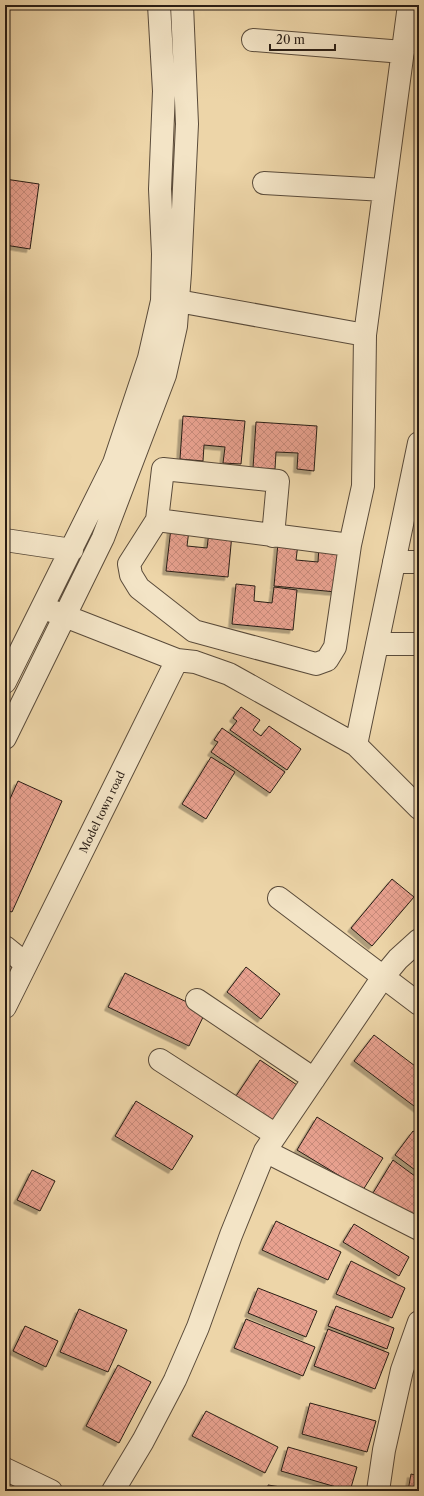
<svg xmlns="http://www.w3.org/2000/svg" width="424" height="1496" viewBox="0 0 424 1496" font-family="'Libre Caslon Text',serif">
<defs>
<pattern id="building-cross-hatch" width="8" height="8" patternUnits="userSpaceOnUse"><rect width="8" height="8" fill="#e8a18f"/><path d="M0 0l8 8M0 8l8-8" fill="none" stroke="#c78a7a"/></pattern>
<filter id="shadow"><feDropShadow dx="-3.5" dy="3.5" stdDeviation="0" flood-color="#0004"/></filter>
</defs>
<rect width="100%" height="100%" fill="#edd5a8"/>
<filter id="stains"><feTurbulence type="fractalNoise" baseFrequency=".005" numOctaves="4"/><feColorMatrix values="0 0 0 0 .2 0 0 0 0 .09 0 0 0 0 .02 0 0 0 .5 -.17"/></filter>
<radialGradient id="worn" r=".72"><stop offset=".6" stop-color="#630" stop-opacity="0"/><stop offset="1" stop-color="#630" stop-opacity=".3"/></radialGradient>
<path fill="url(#building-cross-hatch)" stroke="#291d15" filter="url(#shadow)" d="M5,179l34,5 -9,65 -25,-4z
M183,416l62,5 -4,43 -18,-1 2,-16 -21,-2 -1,16 -23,-2z
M256,422l61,4 -3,45 -17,-2 1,-16 -22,-1 -1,17 -22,-1z
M171,528l18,2 -2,16 20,2 2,-16 23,2 -4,43 -62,-6z
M278,543l20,1 -2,16 22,2 1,-16 21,2 -4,44 -62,-6z
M236,584l19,2 -1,15 18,2 2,-16 23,3 -4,40 -61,-6z
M241,707l19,13 -7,10 8,6 8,-10 32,23 -14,21 -57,-40 7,-9 -4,-3z
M222,728l63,44 -15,21 -59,-41 7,-10 -4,-2z
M211,757l24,15 -29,47 -24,-15z
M18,781l44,20 -50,111 -7,-3v-99z
M392,879l22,18 -42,49 -21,-18z
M246,967l34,27 -19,25 -34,-27z
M125,973l81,38 -17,35 -81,-39z
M374,1035l45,34v38l-1,2 -64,-48z
M260,1060l40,27 -28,42 -40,-27z
M136,1101l57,35 -21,34 -57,-34z
M317,1117l66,41 -20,32 -66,-40z
M413,1131l6,4v38l-24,-18z
M393,1160l26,19v40l-46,-26z
M32,1170l23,11 -15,30 -23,-11z
M276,1221l65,31 -13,28 -66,-30z
M354,1224l55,33 -10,19 -56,-34z
M351,1261l54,27 -13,30 -56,-24z
M258,1288l59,23 -11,26 -58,-24z
M336,1306l58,22 -7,21 -59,-23z
M79,1309l48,21 -19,42 -48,-20z
M246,1319l69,28 -12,29 -69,-28z
M25,1326l33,15 -12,26 -33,-16z
M328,1329l61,24 -14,36 -61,-23z
M118,1365l33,17 -32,61 -33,-17z
M310,1403l66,18 -9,31 -65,-18z
M206,1411l72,36 -13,26 -73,-37z
M288,1447l69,20 -7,24 -69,-20z
M411,1474l8,2v15h-11z
M268,1485l38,6h-38z"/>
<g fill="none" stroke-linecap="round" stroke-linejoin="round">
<g stroke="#5a4b3a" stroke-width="24">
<path id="minor" d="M253,40l150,12
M264,183l120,7
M178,301l187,34
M157,520l6,-51 115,12 -5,55
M5,540l67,10
M350,545l-193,-25 -28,44 2,11 8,13 55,43 122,33 11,-4 8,-13 15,-102 13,-59 2,-151 44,-330
M394,562h25
M52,611l125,49 18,2 34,12 127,71 63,63
M377,644h42
M5,682l109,-219 35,-105 13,-57 1,-47 -3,-65 4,-98 -5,-86
M5,738l98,-200 62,-163 11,-49 4,-53 7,-149 -5,-119
M356,745l63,-302
M279,898l140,106
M5,947l21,17
M197,1000l117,79
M5,1007l172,-347
M160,1060l116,75
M265,1151l154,78
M5,1469l46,22
M113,1491l30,-50 32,-61 23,-53 33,-92 34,-84 118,-174 15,-18 21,-19
M378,1491l6,-41 18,-80 17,-48"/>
</g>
<use href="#minor" stroke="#f3e4c6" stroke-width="22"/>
</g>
<g text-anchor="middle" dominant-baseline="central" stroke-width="4" stroke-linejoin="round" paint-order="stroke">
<g font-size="11" fill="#291d15" stroke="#f3e4c6">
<text transform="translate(102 812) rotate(-64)">Model town road</text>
</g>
</g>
<rect width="424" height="1496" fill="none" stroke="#edd5a8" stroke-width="20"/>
<rect x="6" y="6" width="412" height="1484" fill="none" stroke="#291d15" stroke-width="2"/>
<rect x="10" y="10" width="404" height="1476" fill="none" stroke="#291d15"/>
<path d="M270 44v6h65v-6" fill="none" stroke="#291d15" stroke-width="2"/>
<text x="276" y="44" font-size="12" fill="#291d15" stroke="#f3e4c6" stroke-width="3" paint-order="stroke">20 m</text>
<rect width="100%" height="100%" filter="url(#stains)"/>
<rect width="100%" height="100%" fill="url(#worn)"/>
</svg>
